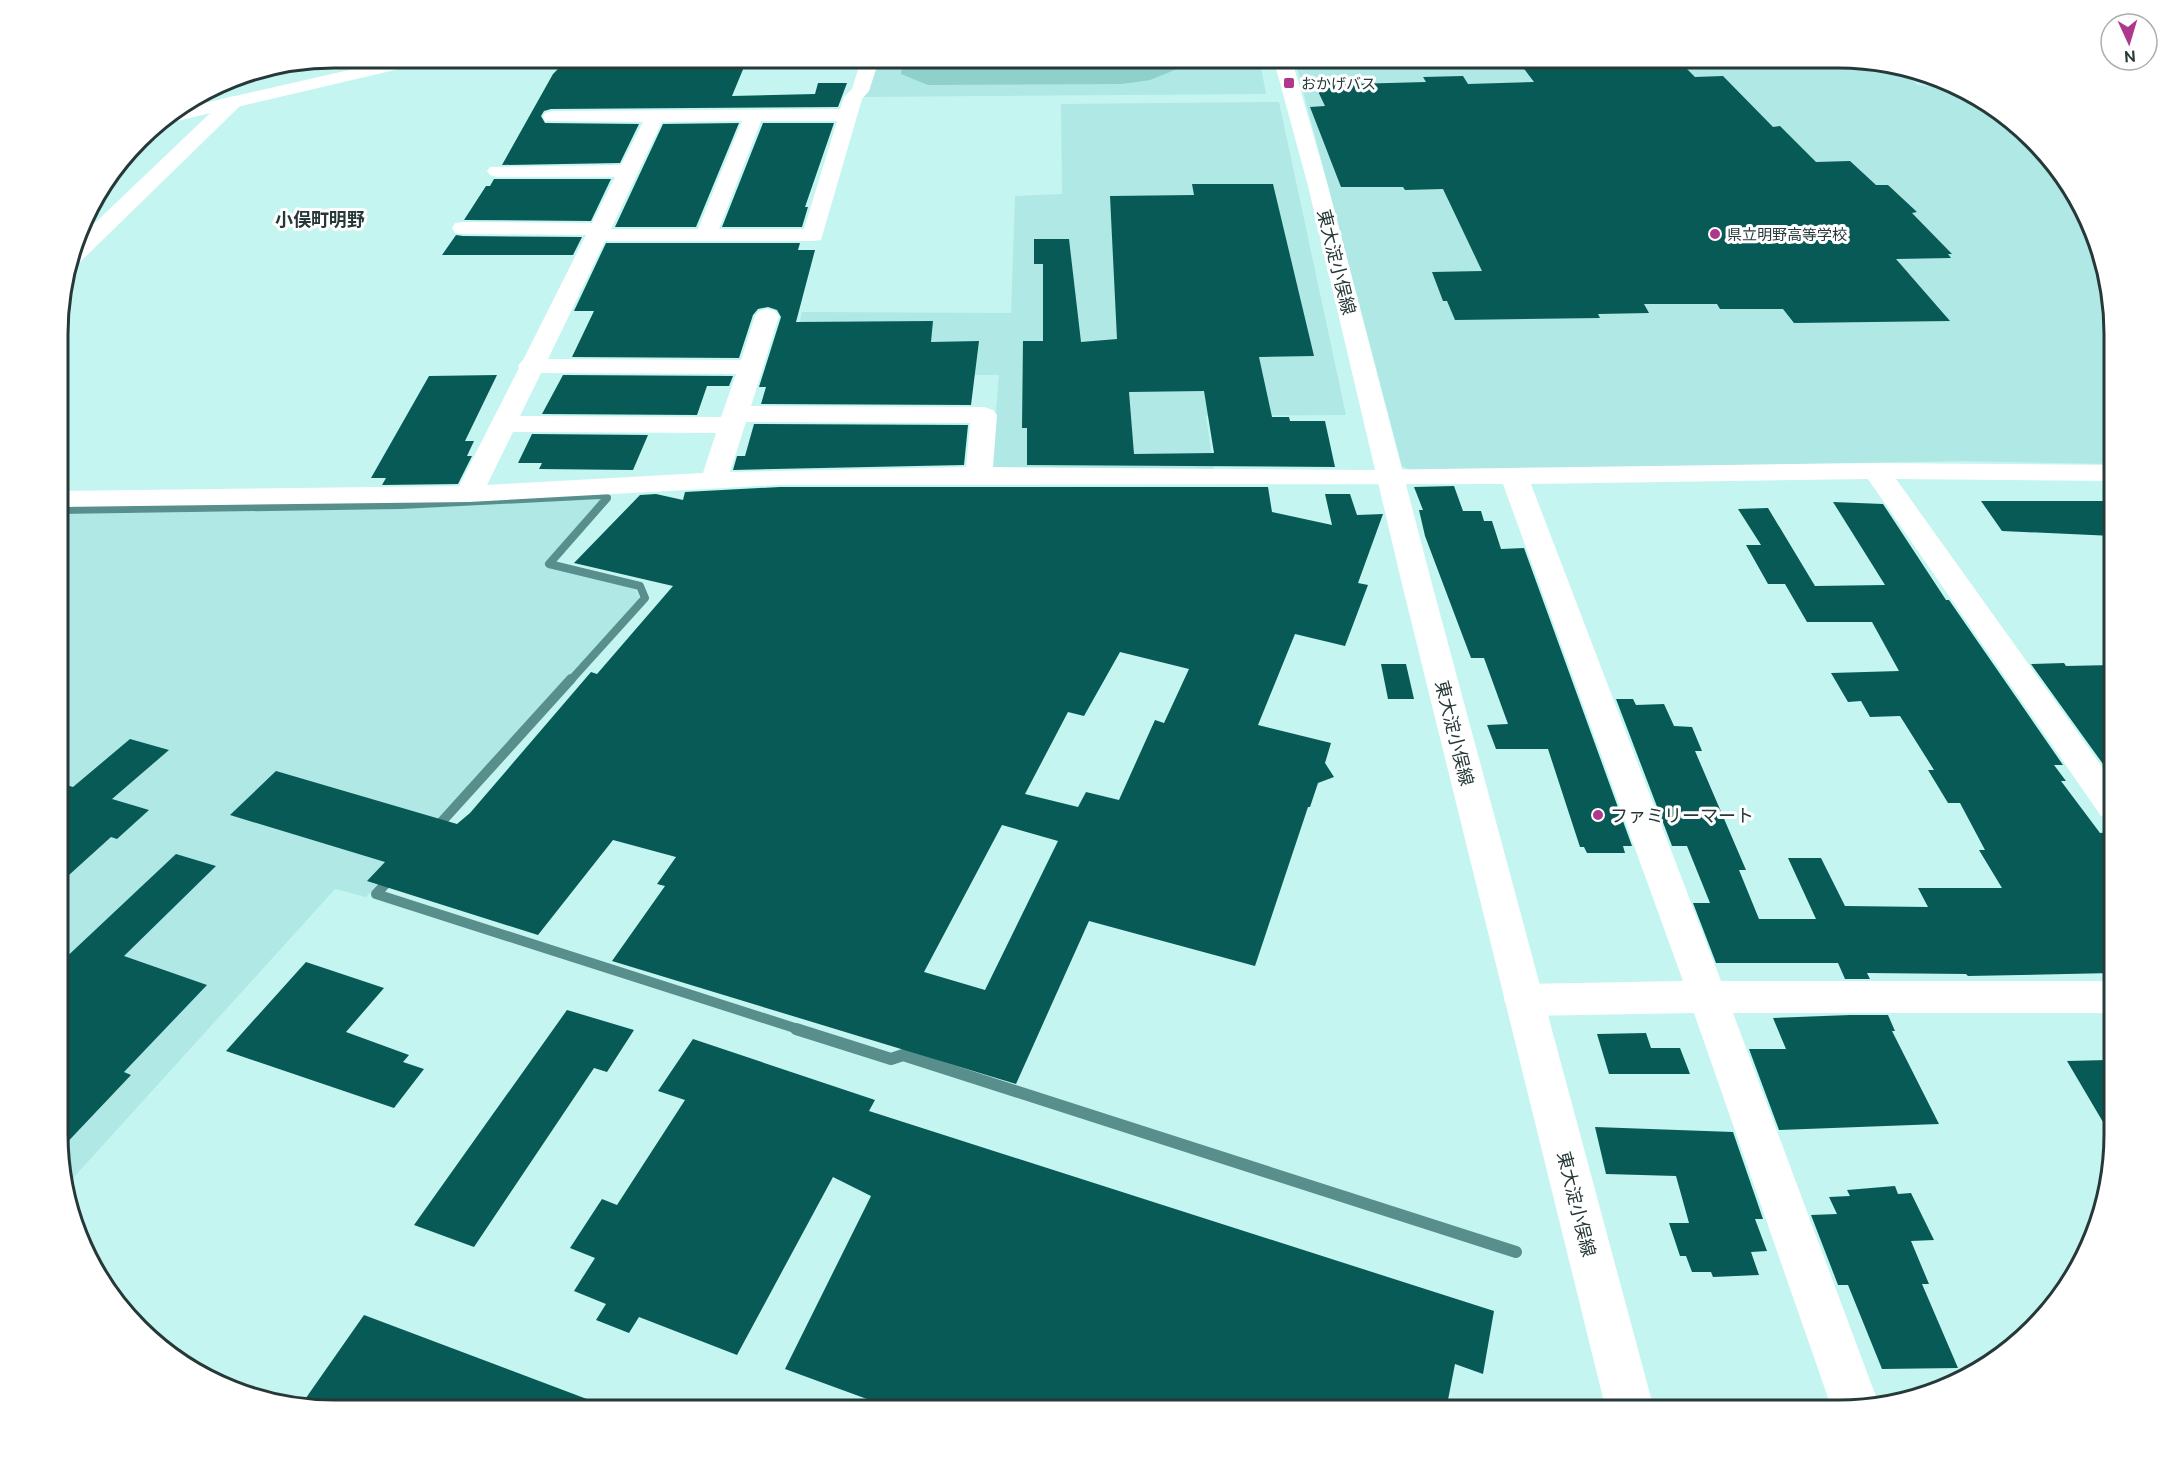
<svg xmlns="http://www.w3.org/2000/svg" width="2171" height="1467" viewBox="0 0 2171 1467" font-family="Ubuntu,'Noto Sans JP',sans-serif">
<rect width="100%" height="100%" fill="#c5f5f1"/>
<path fill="#afe8e4" d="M877,57h382l7,37 -403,3z
M1294,57h543l58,9 23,19 47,6 3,2 1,7 22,4 86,92 36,120v148l-152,-3 -549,10 -10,-5z
M1279,102l67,313 -140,1 8,54h-223l8,-95h-213l16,-63 209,1 4,-117 47,-2 -1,-90z
M597,498l4,3 -57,65 91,22 5,10 -274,299 -31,-8 -270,298 -6,-18v-655l337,-5z"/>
<path fill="#8fd0cb" d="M903,57h289v6l-42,17 -28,4 -194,1 -27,-11z"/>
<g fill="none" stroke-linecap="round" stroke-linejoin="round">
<path stroke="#588e8b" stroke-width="8" d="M59,510l342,-5 199,-10 7,3 -58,66 91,22 5,12 -75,83"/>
<path stroke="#588e8b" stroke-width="10" d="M436,828l135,-149
M391,878l-15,16 425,136"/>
<path stroke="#588e8b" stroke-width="12" d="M796,1029l95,30 12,-4 613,197"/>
</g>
<path fill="#085a57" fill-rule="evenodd" d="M1515,57h160l20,20 28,-1 50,51 7,-1 36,36 34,-1 26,24h12l29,27 -5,1 40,41h-4l3,4 -55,1 54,62 -156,2 -11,-14h-63l-3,-5h-73l5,9 -51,1 2,4 -145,2 -8,-19h-4l-11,-29 50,-1 -39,-82 -38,1 -2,-3h-62l-31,-80 15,-1 -10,-21 111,-3 -3,-5 40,-1 5,8 66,-2z
M592,64h36l-2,4 118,-1 -12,29 83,-2 3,-11h29l-9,24 -287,2 -7,2 -3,5 4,7 94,1 -19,39 -118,2 51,-91 8,-8z
M739,123l-43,104h-81l48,-103z
M763,123h71l-29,84h3l-6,20h-80z
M494,179h117l-20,42 -127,-1 22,-34h4z
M1192,184h81l41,172 -55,1 13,60h17l1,4h35l10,46 -308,-2v-37h-5l1,-87h20v-77h-9v-25h35l12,103 36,-3 -7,-143 84,-1zM1204,391l10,62 -80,1 -5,-62z
M456,235l7,1 119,1 -9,18h-131z
M606,243h194l-2,7h17l-19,72 137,-1 -2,21 48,-1 -8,64 -210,-1 5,-17h-7l22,-70 -4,-7 -9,-3 -10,2 -5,6 -14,43 -167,-1 22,-46h-20z
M497,375l-32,66h9l-7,15h5l-14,28 -76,1 4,-7h-15l58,-102z
M563,375l170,1 -4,10h-22l-10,29 -155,-1z
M754,424l214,1 -4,40 -231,5 4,-14h8z
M532,434l116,1 -15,35 -94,-1 3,-6h-24z
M1454,486l9,25h18l3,10h8l9,28 23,-1 108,298h-9l2,7h-38l-3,-6h-4l-32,-98h-52l-9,-24 21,-1 -24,-66h-13l-46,-122 -6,-26h4l-9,-23z
M780,487h488l4,25 60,13 -7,-31h25l7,21 26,-1 -25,69 10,2 -23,61 -50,-12 -37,91 73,18 -6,20 9,14 -16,6 -8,24h-2l-53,159 -166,-45 -73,163 -404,-123 53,-75 -8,-2 19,-27 -63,-17 -75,95 -171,-54 18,-19 -155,-47 46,-44 181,53 13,-11 121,-141 6,2 76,-88 -99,-23 66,-68 16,-1 27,6 2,-8zM1120,652l69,17 -25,54 -9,-3 -36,80 -33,-8 -8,15 -53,-13 43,-82 16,4zM1002,825l56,16 -73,149 -61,-18z
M1981,501h132v35l-111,-5z
M1833,502l50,2 63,96h3l114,165h-9l12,16h-5l39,52 13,-1v141l-145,3 -2,-2 -99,-1 3,6h-25l-7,-16h-122l-23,-60h17l-23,-57h-15l-56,-147h17l3,6 28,-1 10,22 18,1 10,24h-7l51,119h-7l20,49h57l-28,-61h33l24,48 83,1 -10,-19h84l-23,-38h6l-25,-47h-12l-20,-33h6l-34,-54 -30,1 -9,-16 -13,1 -17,-29 68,-2 -27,-49h-65l-22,-38h-17l-22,-39h15l-23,-36 30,-1 47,78 70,-1z
M2064,663l2,3 47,-1v98l-10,1 -72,-100z
M1381,664h25l8,35h-26z
M130,739l39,11 -57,49 37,11 -32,29 -6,-2 -52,47v-101l14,4z
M176,854l40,12 -92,90 83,29 -83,87 7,3 -72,76v-187z
M306,962l78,26 -38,44 63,23 -6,7 21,7 -30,39 -168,-57z
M567,1010l67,20 -27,42 -13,-4 -120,179 -60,-22z
M1850,1015h38l7,16h-3l47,93 -160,6 -30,-81h37l-13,-31z
M1646,1033l5,15h29l10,26h-81l-12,-40z
M693,1039l182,61 -6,11 625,200 -11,63 -28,-10 -9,46h-549l-112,-41 86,-173 -38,-19 -96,178 -98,-38 -10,16 -33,-13 10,-16 -32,-13 21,-33 -25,-10 32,-49 15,6 68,-105 -27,-9z
M2107,1060l6,10v69l-46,-78z
M1595,1127l138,5 30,87h-8l12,32 -16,1 8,23 -46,2 -2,-5h-19l-6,-16h-6l-11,-33h20l-13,-47 -70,-2z
M1895,1186l3,8 13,-1 23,47 -23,1 18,43h-7l36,84 -76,1 -34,-84h-10l-27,-70 26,-1 -8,-17 21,-1 -3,-6z
M364,1315l244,92v3h-274l-33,-5z"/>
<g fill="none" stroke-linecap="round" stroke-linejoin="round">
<path fill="#fff" fill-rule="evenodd" d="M683,57h72l1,1 -3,4 -6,1 -55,-1 -6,-1z
M862,57h18l-11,34 -7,8 -41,141 -8,1h-208l-57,118 193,1 14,-44 4,-5 8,-2 8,2 4,5 -28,90 233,1 9,3 4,5 -4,52 370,3 513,-7 237,2v16l-217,-2 217,303v38l-12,-4 -233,-337 -337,5 190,497h392v32h-380l145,389 -23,7h-23l-138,-396 -170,3 -14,-5 -6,-11 6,-11 14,-5 159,-3 -180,-497 -723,1 -311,17 -410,5v-16l400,-5 60,-118 -1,-2 5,-6 63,-125 -123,-1 -8,-1 -3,-5 3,-5 8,-1 129,1 23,-46h-118l-7,-2 -3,-4 3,-4 131,-2 22,-43 -98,-1 -2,-4 2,-4 7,-2 288,-2 4,-12 8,-8zM742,121l-44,108h-87l51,-107zM761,121h76l-33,108h-85zM541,373l195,1 -15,43 -201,-1zM746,422l224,1 -4,44 -236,5zM513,432l203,1 -13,40 -216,12z
M233,96l7,2 2,4 -2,4 -160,156 -10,1 7,-23 149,-142z"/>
<path fill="#fff" fill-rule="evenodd" d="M406,57h32l-3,4 -6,1 -265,62 -7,-2 21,-13z
M1273,57h18l37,129 104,398 222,825 -48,1 -204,-826 -94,-398z"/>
</g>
<g fill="#ae388e" stroke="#fff" stroke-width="2">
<rect x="1283" y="77" width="12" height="12" rx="3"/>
<circle cx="1715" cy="234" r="6"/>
<circle cx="1598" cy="815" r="6"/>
</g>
<g text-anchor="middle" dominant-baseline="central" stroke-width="6" stroke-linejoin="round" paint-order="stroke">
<g font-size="15" fill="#263938" stroke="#fff" text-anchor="start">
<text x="1301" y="83">おかげバス</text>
<text x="1727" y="234">県立明野高等学校</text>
</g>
<g font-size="18" font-weight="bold" fill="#263938" stroke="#fff">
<text x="320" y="219">小俣町明野</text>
</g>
<g font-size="18" fill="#263938" stroke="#fff">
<text transform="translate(1337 262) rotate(76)">東大淀小俣線</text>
<text transform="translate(1455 733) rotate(76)">東大淀小俣線</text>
<text transform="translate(1577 1204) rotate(76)">東大淀小俣線</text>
</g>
<g font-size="18" fill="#263938" stroke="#fff" text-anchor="start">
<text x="1610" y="815">ファミリーマート</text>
</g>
</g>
<path d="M0 0H2171V1467H0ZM334 68H1838A266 266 0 0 1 2104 334V1134A266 266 0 0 1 1838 1400H334A266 266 0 0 1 68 1134V334A266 266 0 0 1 334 68Z" fill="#fff" fill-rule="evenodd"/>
<path fill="none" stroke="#263938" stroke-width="3" d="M334 68H1838A266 266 0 0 1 2104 334V1134A266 266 0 0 1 1838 1400H334A266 266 0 0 1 68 1134V334A266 266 0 0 1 334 68Z"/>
<g transform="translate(2129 42) rotate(176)"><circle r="28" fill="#ffffff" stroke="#a8b0af" stroke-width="1.5"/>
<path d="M0-4.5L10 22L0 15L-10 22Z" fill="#ae388e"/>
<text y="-9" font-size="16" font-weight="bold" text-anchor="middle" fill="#263938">N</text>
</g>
</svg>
